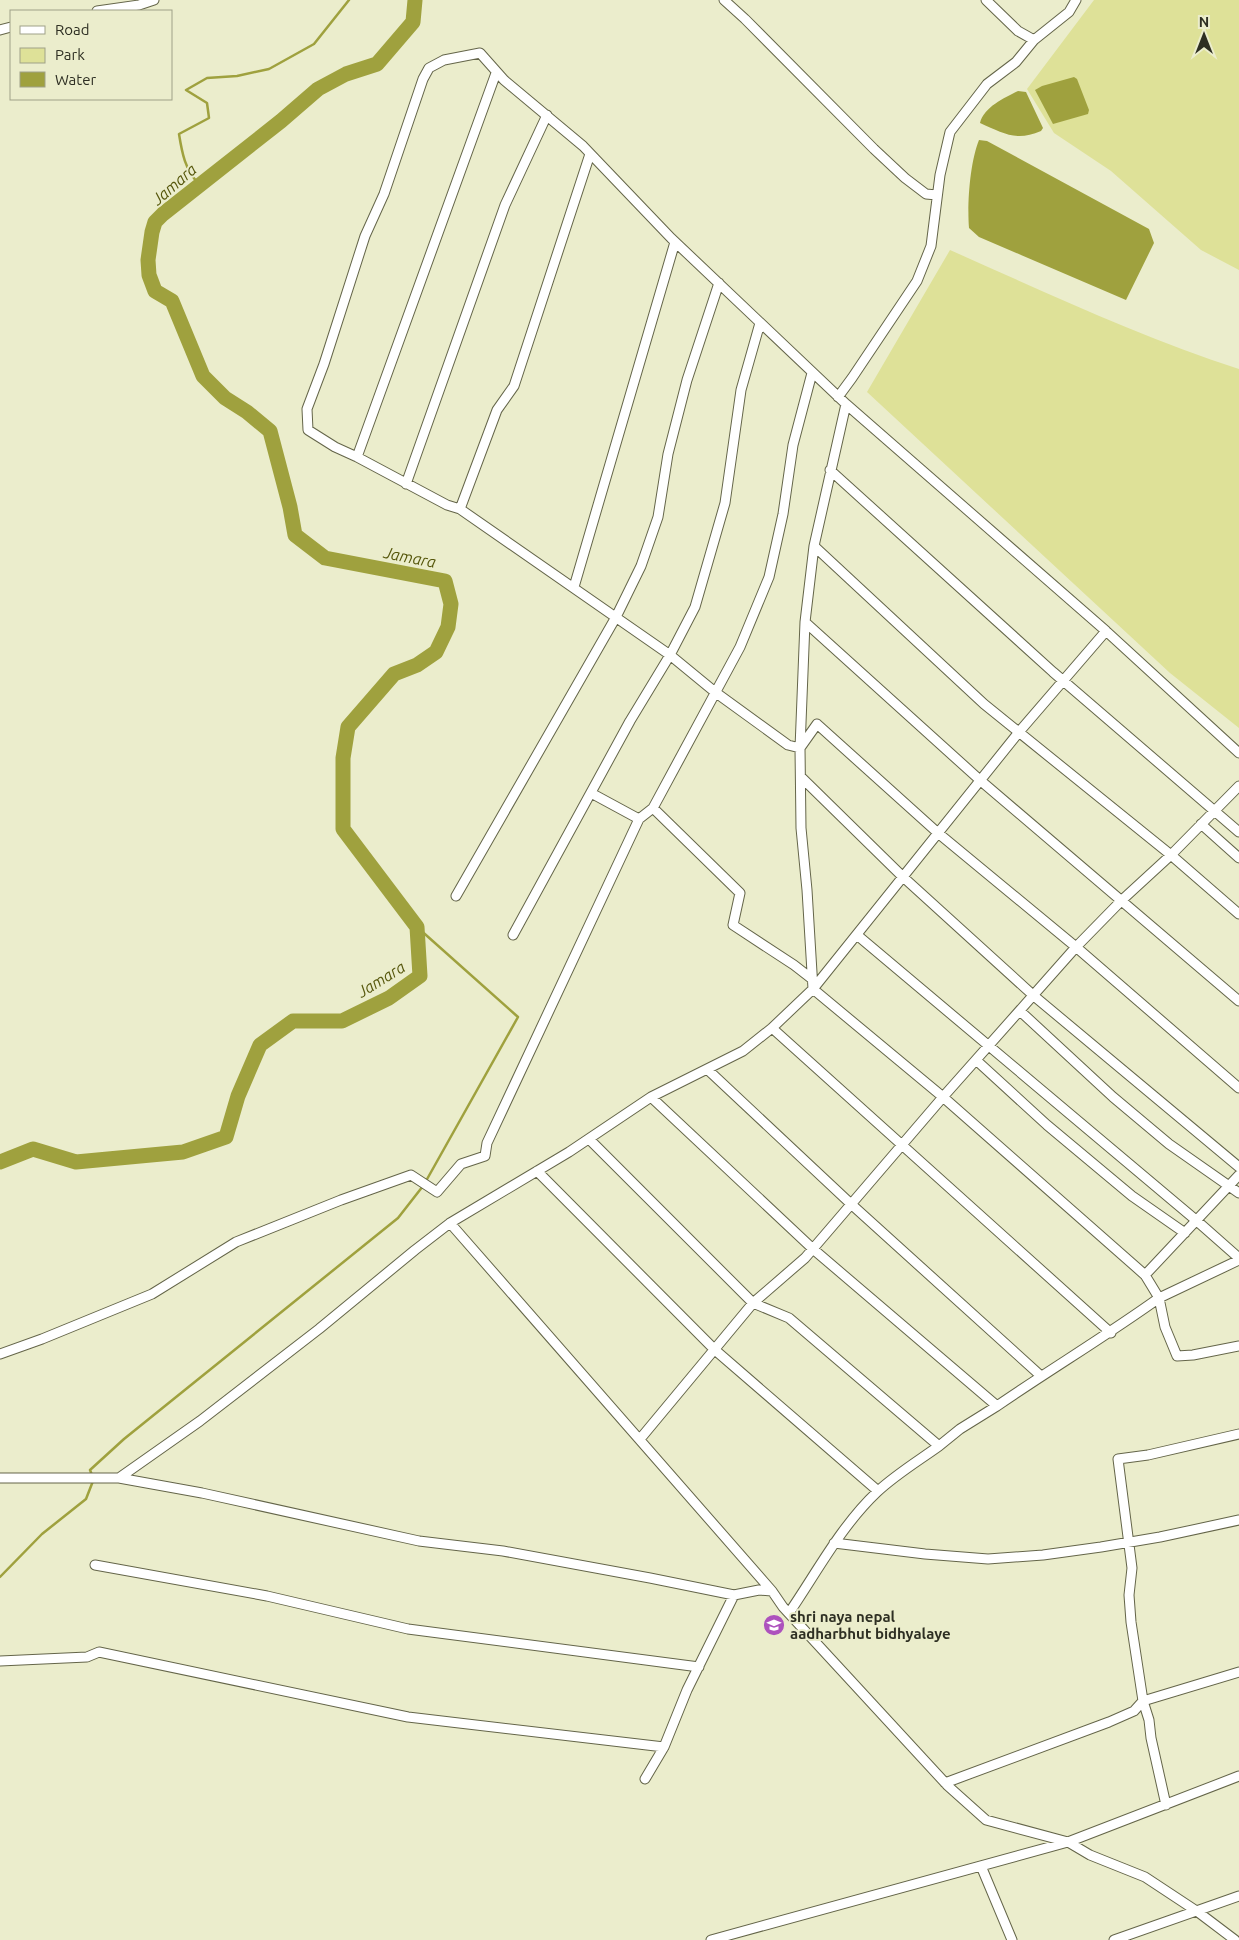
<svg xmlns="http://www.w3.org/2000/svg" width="1239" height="1940" viewBox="0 0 1239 1940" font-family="Ubuntu,sans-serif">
<rect width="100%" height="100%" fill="#ebedcc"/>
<path fill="#dee198" d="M1094,0h145v270l-38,-20 -90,-79 -57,-38 -27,-44z
M950,250c95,42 190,87 289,119v359l-69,-55 -303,-281z"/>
<path fill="#9fa13e" d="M1074,77l3,2 12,31 -1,4 -35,10 -18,-34 7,-4z
M1018,91l8,1 17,36 -2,3c-25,11 -38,2 -61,-8 4,-16 24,-25 38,-32z
M979,140l8,1 162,88 5,14 -28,57 -147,-63 -10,-9c-2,-24 1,-66 10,-88z"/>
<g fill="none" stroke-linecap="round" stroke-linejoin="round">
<path stroke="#9fa13e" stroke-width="2.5" d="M199,184c-14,-14 -17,-31 -20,-50l30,-16 -2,-15 -21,-13 21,-12 30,-2 32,-7 45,-25 35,-44
M417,927l101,90 -92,164
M92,1475l-2,-5 34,-31 274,-221 25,-32
M0,1577l42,-43 44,-35 7,-18"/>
<path stroke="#9fa13e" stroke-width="15" d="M0,1162l33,-13 43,13 107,-10 43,-15 12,-41 22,-51 33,-24h49l47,-23 31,-22 -3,-49 -74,-98v-71l5,-31 46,-53 23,-9 19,-13 12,-25 3,-23 -6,-23 -120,-23 -30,-23 -5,-28 -20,-76 -23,-19 -22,-14 -22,-22 -31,-75 -17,-10 -6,-16 -1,-15 4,-28 3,-10 8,-8 118,-93 37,-32 28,-15 31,-10 36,-42 2,-22"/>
<g stroke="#646549" stroke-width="11">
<path id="street" d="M724,0l21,19 129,130 31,29 21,16 11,1
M986,0l32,31 16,9
M97,11l42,-6 15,-5
M0,30l11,-3
M496,73l-139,384 90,48 13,4 210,146 45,37 73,53 12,3
M838,397l14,-19 65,-97 14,-35 9,-71 10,-43 37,-48 29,-22 18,-22 35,-28 7,-12
M846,404l260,227
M830,470l223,202 186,160
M406,484l99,-279 42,-90
M460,509l37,-99 17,-24 76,-232
M814,546l170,158 187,151 68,59
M574,587l101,-345
M805,622l176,159 258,220
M800,748l17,-24 121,109 138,114 163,141
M801,777l101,99 132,120 205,171
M591,793l48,26
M653,808l87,85 -7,32 61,40 18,14
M1201,824l38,34
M456,896l160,-279 25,-51 17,-49 10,-63 19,-74 32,-97
M513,935l117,-214 40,-66 25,-48 30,-104 16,-113 19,-67
M857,935l340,286 42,37
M1020,1011l93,86 56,47 70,49
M772,1028l339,305
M976,1060l71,65 85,71 53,37
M707,1069l144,135 190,172
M651,1097l162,152 184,157c54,-37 109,-70 162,-108l-14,-23 -202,-178 -130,-108 206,-257 87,-101 133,122
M589,1139l164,164 36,15 150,128 21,-17 37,-23
M537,1171l178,179 163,141
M450,1223l322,368 11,16 165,179 38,34 82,22 22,13 55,22 53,35 37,28
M1239,1260l-80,38 6,29 12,29 16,-1 46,-9
M1145,1275l94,-100
M0,1354l42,-15 110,-45 84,-52 105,-42 70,-25 26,17 24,-28 24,-8 2,-13 152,-324 14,-11 87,-161 29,-70 14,-63 10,-69 19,-72
M640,1439l113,-136 52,-45 138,-161 133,-150 46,-47 49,-45 68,-69
M0,1478h119l83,15 217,48 84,10 147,27 84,17 25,-5 13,1
M119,1478l81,-57 119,-92 96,-79 35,-27 119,-71 82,-55 92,-46 29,-23 41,-39 -6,-99 -6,-62 -1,-80 5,-126 9,-76 32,-142 -175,-166 -88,-92 -79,-66 -24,-27 -36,7 -15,8 -6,11 -39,115 -19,42 -41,128 -17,45 1,21 27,17 22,10
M834,1543l91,11 63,5 55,-4 58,-8 59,-10 79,-17
M95,1565l172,31 141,33 291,38
M789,1613c28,-41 52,-87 88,-121 18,-17 41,-31 62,-46
M0,1661l87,-4 12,-5 309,65 256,30
M645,1779l19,-32 23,-57 47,-95
M945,1783l164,-61 25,-11 9,-10 96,-29
M1166,1805l-15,-67 -2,-18 -6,-19 -12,-79 -2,-27 3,-27 -14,-109 30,-4 91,-21
M981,1866l31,74
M711,1940l357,-98 171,-66
M1114,1940l125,-44"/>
</g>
<use href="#street" stroke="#fff" stroke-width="9"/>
</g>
<defs>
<g id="school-disc" transform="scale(1.125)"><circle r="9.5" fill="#ad52bd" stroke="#ebedcc"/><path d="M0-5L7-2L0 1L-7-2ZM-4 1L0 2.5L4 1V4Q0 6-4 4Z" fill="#fff"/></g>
</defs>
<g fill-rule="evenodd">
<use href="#school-disc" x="774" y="1625"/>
</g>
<g text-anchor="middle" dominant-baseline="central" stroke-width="4" stroke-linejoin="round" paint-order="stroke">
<g font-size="15" font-weight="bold" fill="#2e2f23" stroke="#ebedcc" text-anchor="start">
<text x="790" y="1616">shri naya nepal<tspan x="790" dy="17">aadharbhut bidhyalaye</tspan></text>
</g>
<g font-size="16" font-style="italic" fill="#56570c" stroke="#ebedcc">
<text transform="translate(174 184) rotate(-41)">Jamara</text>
<text transform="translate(410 557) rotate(11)">Jamara</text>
<text transform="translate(381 979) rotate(-32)">Jamara</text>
</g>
</g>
<rect x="10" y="10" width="162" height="90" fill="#ebedcc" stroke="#9fa188"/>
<rect x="20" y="26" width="25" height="8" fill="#ffffff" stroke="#9fa188"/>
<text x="55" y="35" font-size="15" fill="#2e2f23">Road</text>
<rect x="20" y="48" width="25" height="15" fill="#dee198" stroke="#9fa188"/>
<text x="55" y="60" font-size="15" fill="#2e2f23">Park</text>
<rect x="20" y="72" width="25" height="15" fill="#9fa13e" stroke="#9fa188"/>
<text x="55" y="85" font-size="15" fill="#2e2f23">Water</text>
<g transform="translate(1204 35)" stroke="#ebedcc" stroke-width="4" paint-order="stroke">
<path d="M0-4L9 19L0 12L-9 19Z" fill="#2e2f23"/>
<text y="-8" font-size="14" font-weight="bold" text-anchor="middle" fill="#2e2f23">N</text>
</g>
</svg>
